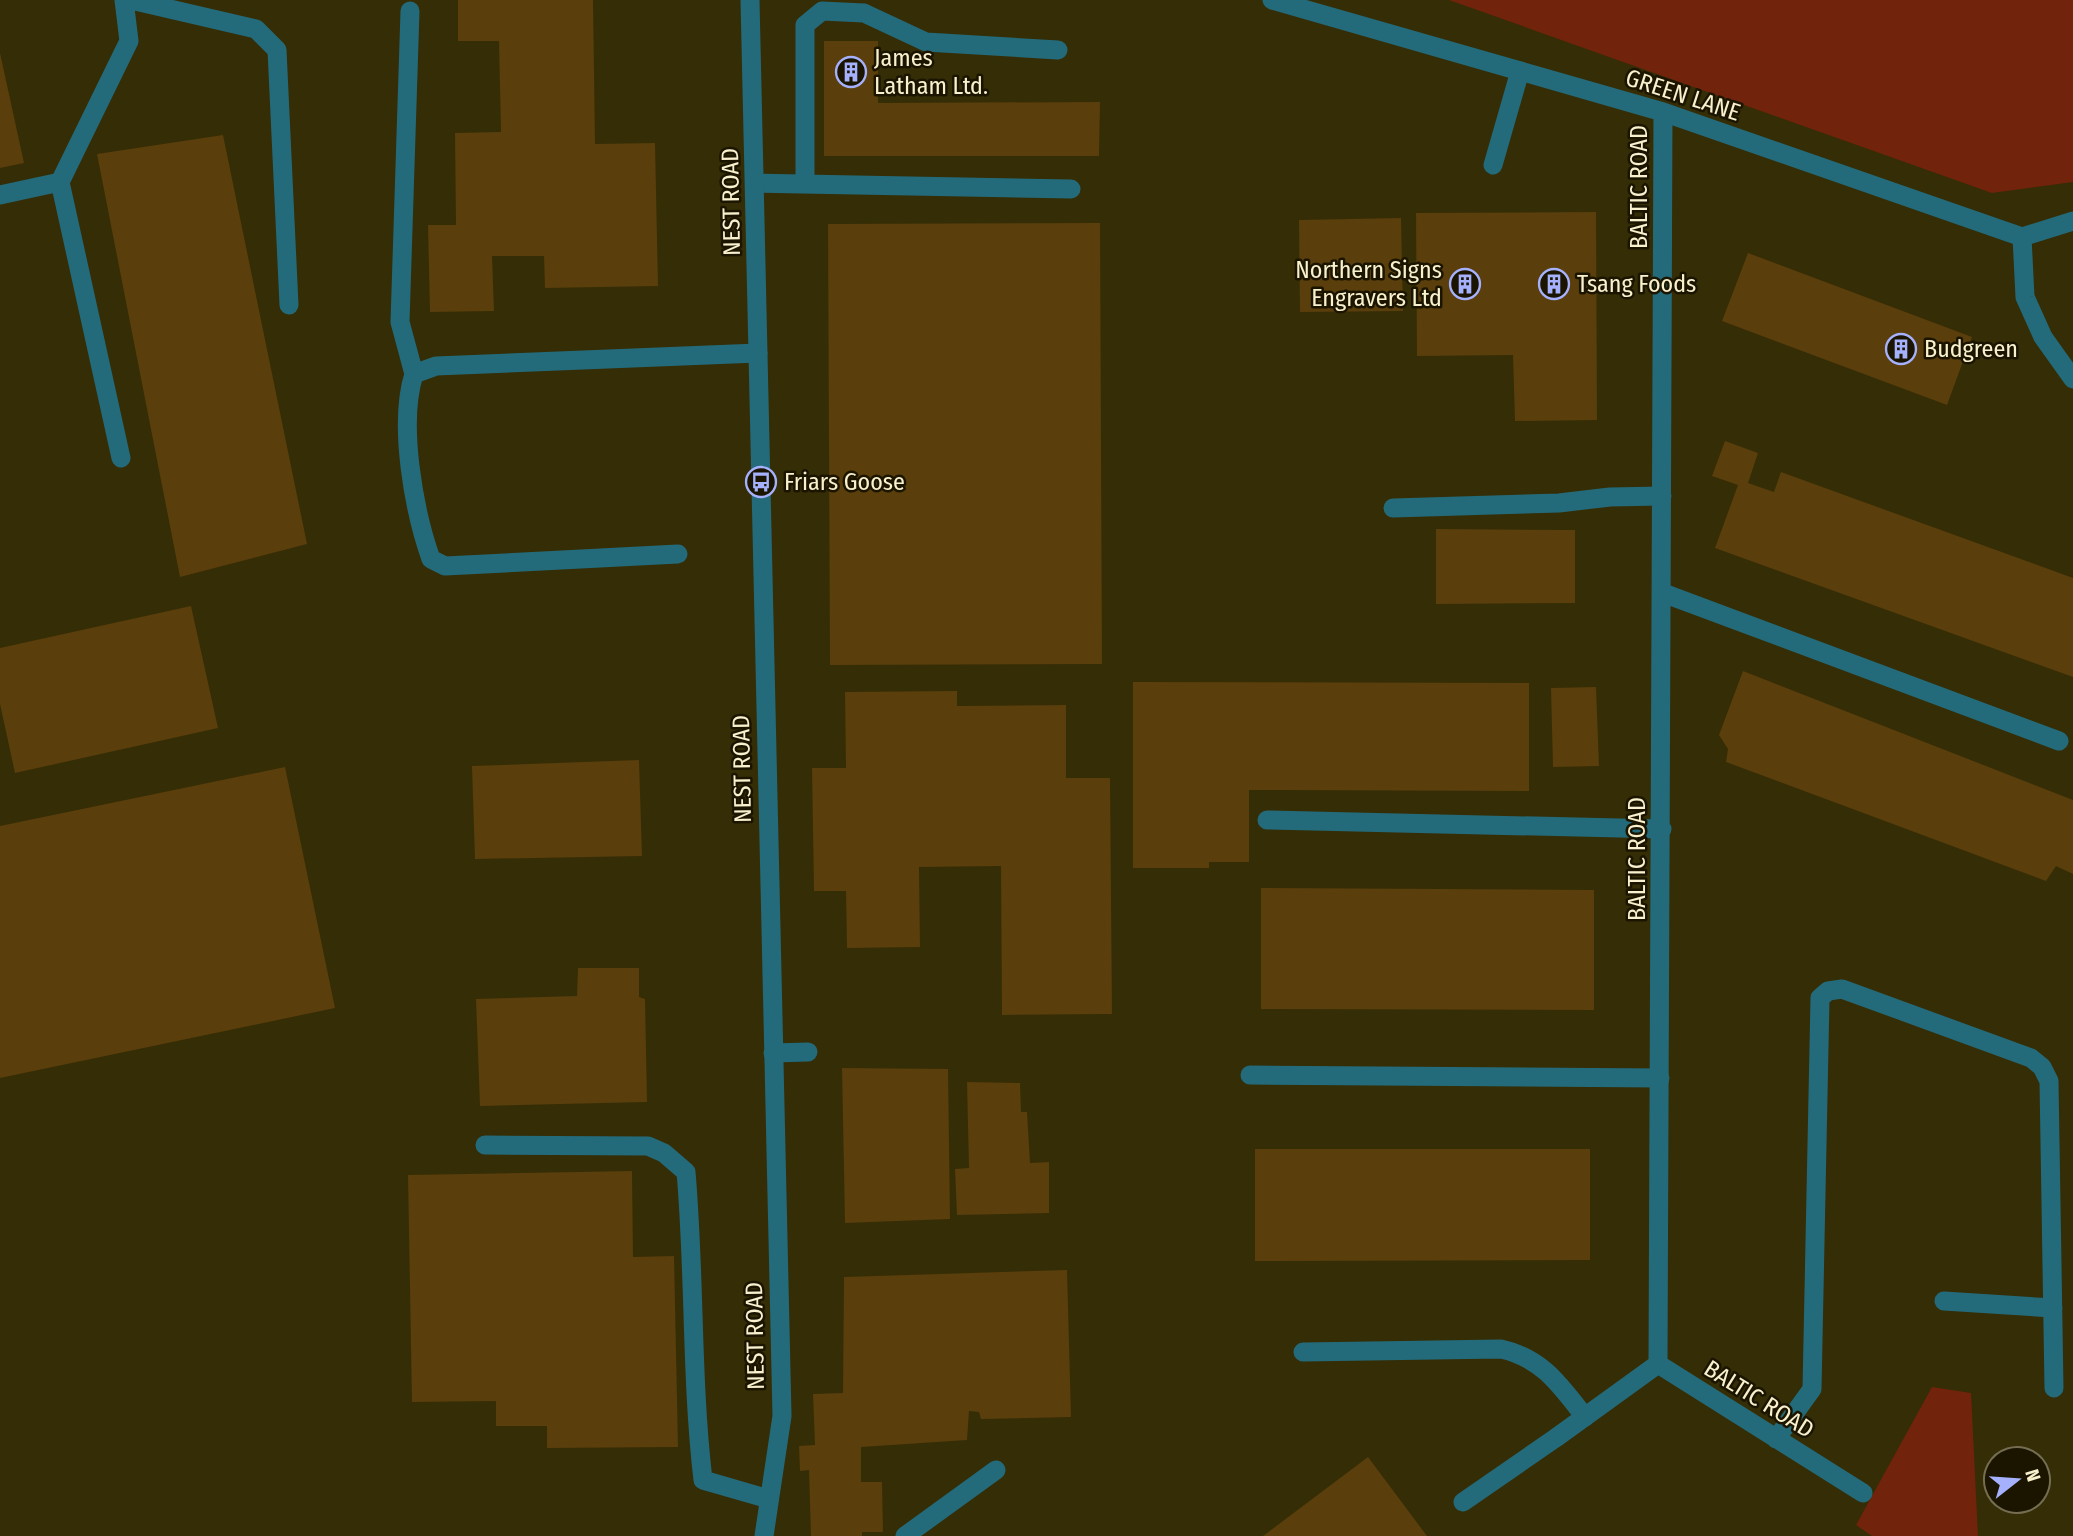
<svg xmlns="http://www.w3.org/2000/svg" width="2073" height="1536" viewBox="0 0 2073 1536" font-family="'Fira Sans Condensed',sans-serif">
<rect width="100%" height="100%" fill="#352d06"/>
<path fill="#72230b" d="M1449,0h624v182l-81,11z
M1932,1387l39,6 7,143h-106l-16,-11z"/>
<path fill="#5a3e0c" d="M458,0h135l2,144 60,-1 3,143 -113,2 -1,-32h-52l2,55 -64,1 -2,-87h28l-1,-92 46,-1 -2,-91h-41z
M824,41h54v62l222,-1 -1,54h-275z
M0,53l24,110 -24,5z
M223,135l84,409 -127,33 -83,-423z
M1596,212l1,208 -82,1 -2,-66 -96,1 -1,-143z
M1401,218l2,93 -103,1 -1,-92z
M1100,223l2,441 -272,1 -2,-441z
M1748,253l224,84 -25,68 -225,-84z
M1725,441l33,12 -10,30 26,9 7,-20 292,106v99l-358,-129 23,-63 -26,-9z
M1436,529l139,1v73l-139,1z
M191,606l27,122 -203,45 -15,-69v-56z
M1743,671l330,129v74l-17,-8 -10,15 -320,-119 2,-13 -9,-14z
M1133,682l396,1v108l-280,-1v72h-40v6h-76z
M1596,687l3,79 -46,1 -2,-79z
M957,691v15l109,-1v73h44l2,236 -110,1 -1,-149 -82,1 1,80 -73,1 -1,-57h-32l-2,-123h34l-1,-76z
M639,760l3,96 -167,3 -3,-93z
M285,767l50,241 -335,70v-252z
M1261,888l333,2v120l-333,-1z
M578,968h61v29l6,2 2,103 -167,4 -4,-107 101,-3z
M842,1068l106,1 2,150 -105,4z
M967,1082l53,1 1,29h6l3,51 19,-1v51l-92,2 -2,-46 14,-1z
M1255,1149h335v111l-335,1z
M632,1171l1,86 41,-1 4,191 -131,1v-22h-51v-25l-84,1 -4,-227z
M1067,1270l4,147 -90,2 -2,-7 -10,-1 -2,29 -106,7v35h21l1,50h-21v4h-51l-2,-66 -9,1 -1,-25 16,-1 -2,-51 30,-1 1,-116z
M1368,1457l59,79h-164z"/>
<g fill="none" stroke-linecap="round" stroke-linejoin="round">
<path stroke="#236b7b" stroke-width="19" d="M131,0l125,29 21,21 12,255
M410,11l-10,311 14,52
M1493,165l27,-94
M60,182l61,276
M755,183l316,6
M805,184v-159l17,-14 42,2 62,29 132,8
M0,195l60,-13 69,-141 -5,-41
M1393,508l166,-5 51,-6 52,-1
M678,554l-233,12 -14,-7c-17,-48 -33,-135 -17,-185l22,-8 322,-13
M1663,593l396,148
M1267,820l395,9
M773,1053l35,-1
M1250,1075l410,3
M485,1145l163,1 16,7 22,19c9,103 5,206 17,308l66,19
M1303,1352l198,-3c41,9 59,36 84,68
M1463,1502l94,-65
M905,1536l91,-66"/>
<path stroke="#236b7b" stroke-width="19" d="M750,0l32,1416 -18,120
M1272,0l391,112 359,125 51,-16
M1663,112l-5,1252 205,129
M2022,237l3,60 18,40 30,42
M1944,1301l109,7
M1557,1437l101,-73
M1776,1439l36,-50 8,-391 8,-7 14,-2 189,69 11,9 7,14 5,307"/>
</g>
<defs>
<g id="building-ring" transform="scale(1.575)"><circle r="9.5" fill="#1b1500" stroke="#a5b1fc" stroke-width="1.5"/><path d="M-4-6H4V6H1V3H-1V6H-4ZM-2.5-4.3h1.7v1.8h-1.7ZM.8-4.3h1.7v1.8H.8ZM-2.5-1h1.7V.8h-1.7ZM.8-1h1.7V.8H.8Z" fill="#a5b1fc"/></g>
<g id="bus-ring" transform="scale(1.575)"><circle r="9.5" fill="#1b1500" stroke="#a5b1fc" stroke-width="1.5"/><path d="M-5-6H5V4H4V6H2V4H-2V6H-4V4H-5ZM-3.5-4V0h7V-4ZM-3.5 1.2v1.5H-2V1.2ZM2 1.2v1.5H3.5V1.2Z" fill="#a5b1fc"/></g>
</defs>
<g fill-rule="evenodd">
<use href="#building-ring" x="851" y="72"/>
<use href="#building-ring" x="1465" y="284"/>
<use href="#building-ring" x="1554" y="284"/>
<use href="#building-ring" x="1901" y="349"/>
<use href="#bus-ring" x="761" y="482"/>
</g>
<g text-anchor="middle" dominant-baseline="central" stroke-width="5" stroke-linejoin="round" paint-order="stroke">
<g font-size="24" fill="#f9f0ce" stroke="#1b1500" text-anchor="start">
<text x="874" y="58">James<tspan x="874" dy="28">Latham Ltd.</tspan></text>
<text x="1442" y="270" text-anchor="end">Northern Signs<tspan x="1442" dy="28">Engravers Ltd</tspan></text>
<text x="1577" y="284">Tsang Foods</text>
<text x="1924" y="349">Budgreen</text>
<text x="784" y="482">Friars Goose</text>
</g>
<g font-size="24" fill="#f9f0ce" stroke="#1b1500">
<text transform="translate(1683 95) rotate(18)">GREEN LANE</text>
<text transform="translate(1639 187) rotate(-90)">BALTIC ROAD</text>
<text transform="translate(731 202) rotate(-91)">NEST ROAD</text>
<text transform="translate(742 769) rotate(-91)">NEST ROAD</text>
<text transform="translate(1637 859) rotate(-90)">BALTIC ROAD</text>
<text transform="translate(755 1336) rotate(-91)">NEST ROAD</text>
<text transform="translate(1759 1399) rotate(32)">BALTIC ROAD</text>
</g>
</g>
<g transform="translate(2017 1480) rotate(73)"><circle r="33" fill="#1b1500" stroke="#746d52" stroke-width="2"/>
<path d="M0-5L12 26L0 18L-12 26Z" fill="#a5b1fc"/>
<text y="-10" font-size="19" font-weight="bold" text-anchor="middle" fill="#f9f0ce">N</text>
</g>
</svg>
